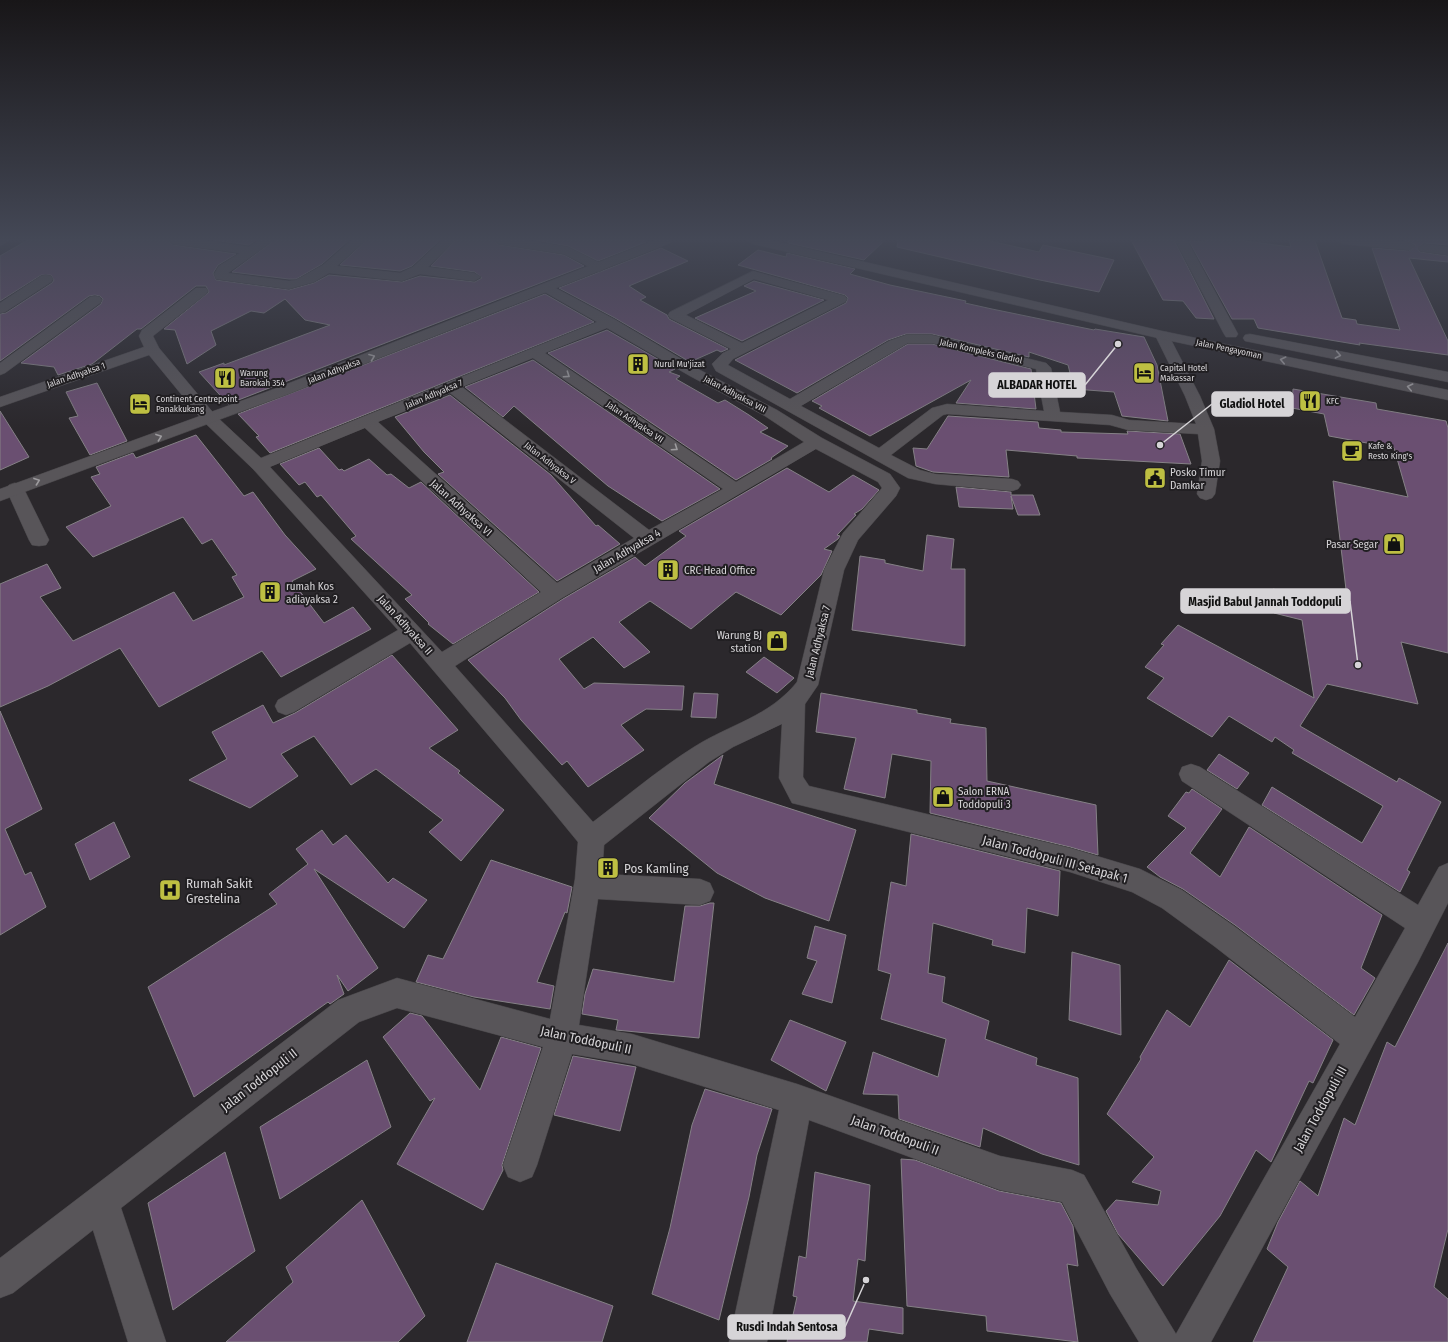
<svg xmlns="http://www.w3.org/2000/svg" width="1448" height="1342" viewBox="0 0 1448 1342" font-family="'Fira Sans Condensed',sans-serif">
<rect width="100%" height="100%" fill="#2b282c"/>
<path fill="#6a4f71" stroke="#858186" d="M28,240h138l7,5 63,9 -18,11 -5,8 3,7 73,10 25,-7 15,-8 73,7 18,-6 55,6 7,-4 -7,-6 -44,-6 25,-26h36l7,5 65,10 20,11 -356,138 -29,-32 25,-9v2l106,-40 -25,-5 -20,-21 -21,14 -13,-2 -40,20 5,14 -29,19 -12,-34 -11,-1 45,-37 -3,-6h-10l-55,43h-4l-45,35 -34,11 -4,-8 -33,-4 80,-59 2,-5 -3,-3 -5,-1 -6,1 -89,65v-47l6,-1 46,-30 2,-3 -3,-5h-10l-41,26v-45z
M213,240h43l-7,5z
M275,240h74l-27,24 -26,15h-7l-57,-7z
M367,240h73l-28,26 -12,5 -60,-6z
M536,240h107l3,2 -48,19 -30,-15z
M788,240h97l-21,20 -76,-17z
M898,240h87l54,12 4,-7 71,15 -15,32 -64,-13 -138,-32z
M1131,240h43l40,79 -18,-1 -13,-17 -20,-1z
M1205,240h32l54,7 -2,-7 26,1 27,77 14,2 1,4 43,6 -28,-82 37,3 7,-6 -12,-5h44v5l-24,-2 -7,5 3,4 28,4v6l-39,-4 39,83v14l-89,-12 1,2 -102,-17 -4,-9h-22l-43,-78 17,1z
M661,248l27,13 -59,25 17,11 -6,3 27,15 2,4 59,30 -7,3 -4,-2 -27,12 -75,-44 -56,-30z
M758,250l28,7 1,-4 68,16 -5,5 40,11 76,16 -1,2 27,6 102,21 1,-1 49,8 13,28 11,56 -46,-5 -8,-24 -40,-3 -6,-24 -39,-13v5l-97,-23h-26l-18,6 -91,53 -62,-33 111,-57 2,-5 -3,-3 -107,-30z
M754,281l70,19 -82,41 -47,-23 61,-27 -12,-5z
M545,294l49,28 -324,131 -14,-16 3,-1 -21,-22z
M607,330l68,39 -6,3 11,4 -4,3 42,24 7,-3 24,15 19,13 -8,4 28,14 -17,12 1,1 -36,21 -188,-127z
M908,344h24l99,25 5,40 -80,-6 15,-23 -101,56 -51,-28 3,-2 -10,-5z
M533,360l187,129 -58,32 -54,-35 -94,-80 -11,11 -38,-30z
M97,383l30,58 -37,14 -21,-37 9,-2 -12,-24z
M1293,389l83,14 1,6 69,12 2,7v225l-47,-11 17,62 -91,-20 -27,42 97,56 2,-4 42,24 -34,68 3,2 -10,20 -138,-87 10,-18 90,56 21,-37 -91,-53 2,-3 -19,-13 -3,5 -43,-26 -17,21 -65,-39 17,-20 -19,-11 19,-22 -3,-1 17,-19 136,73 -12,-78 -28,-7 -1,-24 75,17 -15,-125 75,16 -14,-49 -65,-12 -5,-22 -32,-6z
M450,395l101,80 45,51 2,-1 22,19 -63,37 -119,-107 6,-2 -20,-20 -29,-35z
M0,411l29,46 -29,13z
M948,416l90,6 1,6 22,2v2l67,2 -1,-3 53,3 11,30 -114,-6v-2l-71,-6 3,27 -76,-5 -17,-6 -3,-18 14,1z
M196,435l48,61 9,-4 32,43 31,34 -24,12 32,42 29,-16 18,22 -90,48 -19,-26 -103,56 -39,-59 -72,38 -48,21v-123l47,-20 14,24 -21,9 33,44 101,-49 19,29 51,-24 -12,-20 5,-2 -25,-36 -10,5 -19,-27 -90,40 -27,-30 45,-21 -20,-29 9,-3 -4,-7 37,-14 3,5z
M319,448l20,22 3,-1 2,2 25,-12 18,16 4,-1 18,14 12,-6 118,110 -86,52 -25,-20 1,-1 -24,-24 7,-4 -61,-56 5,-3 -35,-41 -4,2 -12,-15 -6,3 -19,-21z
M787,468l42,24 24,-17 26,15 -17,19 -8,5 2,1 -19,20 3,1 -2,3 -14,10 8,2 -11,24 -40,40 -45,-23 -45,37 -41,-28 -31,21 31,30 -26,16 -31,-31 -34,22 25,30 10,-6 90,3 -2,24 -36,-1 -25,16 23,25 -56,37 -21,-26 -5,4 -41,-45 -16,-22 -37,-38 95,-61 72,-42 10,9 41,-30 -7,-5z
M956,487l55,5v3h22l7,20h-22l-7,-19 2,13 -54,-2z
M927,535l27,4 -3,30h14v77l-113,-16 8,-74 25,4v3l38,8z
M392,655l66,75 -29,18 31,23 -2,2 46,37 -43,51 -32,-29 14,-12 -67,-51 -25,16 -37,-49 -33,18 17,22 -48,32 -61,-28 38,-21 -15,-27 51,-27 10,18 22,-10z
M764,657l30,21 -17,15 -31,-21z
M694,693l24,1 -2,24 -25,-1z
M821,693l96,17v3l34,6 -1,4 36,5 1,53 109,24 2,50 -28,-8 -140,-34 1,-52 -39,-7 -7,44 -41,-9 12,-51 -40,-6z
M0,711l42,98 -37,20 20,46 6,-3 15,35 -46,28z
M1219,754l30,19 -12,16 -30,-19z
M723,755l-9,29 142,46 -27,91 -64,-23 -48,-25 -68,-55 36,-35z
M1192,789l30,20 -32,44 30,24 29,-50 133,88 -21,53 14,10 -21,37 -119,-90 -52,-36 -23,-12 -13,-10 39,-39 -18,-12 18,-24 3,1z
M114,822l16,35 -40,23 -15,-36z
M322,830l11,15 13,-10 42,48 5,-5 34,22 -23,28 -90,-59 64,99 -30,23 -11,-16 7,19 -14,10 -2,-2 -134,95 -46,-110 129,-83 -8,-10 39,-30 -12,-15z
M911,834l149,37 -2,45 -31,-8 -2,45 -33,-8 1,-5 -60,-17 -5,50 17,4 -3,25 47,19 -4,18 52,19 -1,7 42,13 1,87 -37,-11 -59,-26 -3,19 -81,-28 -1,-24 -35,-1 10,-42 65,25 8,-38 -65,-20 10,-45 -13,-4 13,-88 15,4z
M491,860l81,27 -5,26 -2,-1 -28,70 17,4 -4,23 -76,-12 -58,-15 12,-27 15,4z
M710,903h4l-15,135 -83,-8 2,-10 -36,-6 3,-20 8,-25 81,13 11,-76h15z
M815,926l31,9 -14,68 -30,-9 15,-33 -10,-3z
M1448,943v286l-14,58 14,12v43h-195l35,-75 -21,-18 11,-27 22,-41 18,15 26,-78 11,7 32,-83 8,5z
M1072,952l48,13 1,70 -52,-15z
M1229,960l104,80 -20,43 -4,-2 -38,81 -15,-12 -36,66 -57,70 -45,-52 -12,-23 10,-11 42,5 3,-14 -29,-9 22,-25 -47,-43 34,-55 -1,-2 27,-47 23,17z
M410,1013l12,3 58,74 21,-53 40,11 -39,117 1,5 -20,40 -86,-46 38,-66 -5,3 -47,-64z
M790,1020l56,22 -20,49 -55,-31z
M573,1056l63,11 -16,64 -66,-16z
M367,1060l24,67 -111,72 -20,-72z
M705,1089l67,20 -15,46 -8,42 -30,123 -67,-26 18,-66 22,-103z
M225,1152l30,99 -82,59 -25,-107z
M901,1159l14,1 84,31 62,12 12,23 5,40 -11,-2 11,78 -91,-11 -1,-15 -79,-10z
M815,1172l55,13 -5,76 -7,-2 -5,42 50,7v26l-34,-5 -2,13h-80l10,-45 -4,-1 6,-40 7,2z
M362,1200l63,116 -27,26h-172l67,-60 -7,-15z
M496,1263l117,43 -11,36h-135z"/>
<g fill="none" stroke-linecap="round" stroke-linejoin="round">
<g stroke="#464447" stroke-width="1">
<path id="minor" d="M167,240h34l48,7 10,-7h15l-46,33 61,8 7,-1 27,-15 29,-25h14l-29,26 63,7 13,-6 29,-27h13l-27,27 46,6 7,4 -7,4 -54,-7 -18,7 -73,-8 -15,9 -25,7 -73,-10 -2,-5 5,-8 21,-13 -67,-9z
M493,240h32l43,7 36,18 1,3 -6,4 -35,-18 -65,-10z
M1337,240c13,0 72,-3 78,6l-6,4 -66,-6z
M1424,244l24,3v8l-28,-4 -2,-3z
M753,271l92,25 2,3 -2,3 -112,57 -5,6 62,34 99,-58 17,-6h26l114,28 5,5 9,44 52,3 17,5 67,4 -11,-28 -30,-61 2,-3h10l33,64 14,33 6,32 -5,33 -3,4 -6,2 -6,-2 -3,-4 5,-33 -4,-27 -70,-4 -18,-5 -163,-11 -4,1 -52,40 29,15 15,4 77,5 6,2 3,4 -3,4 -6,2 -77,-7 -27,-6 -192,-107 -4,-7 11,-11 8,-4 -61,-31 -2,-3 2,-3zM754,279l74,21 -86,43 -56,-28zM908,343h24l104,26 8,42 -97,-7 -15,4 -53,40 -78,-42z
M46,275l5,1 2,3 -2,3 -46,30 -5,1v-10l41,-27z
M548,284l66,35 86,51 77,40 45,28 68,36 10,14 -4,8 -38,44 -14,30 -26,115 -13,19 -2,73 6,9 261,62 70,21 42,21 52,36 121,91 50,-89 -223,-147 -3,-7 3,-7 9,-3 9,3 218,138 21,-38 9,-4v40l-31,61 -206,378h-72l-29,-48 -48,-92 -62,-12 -191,-70 -42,222h-38l50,-232 -147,-46 -60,-10 -35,111 -5,12 -12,5 -12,-5 -5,-12 40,-118 -146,-39 -38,14 -238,186 45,134h-38l-35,-112 -80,63 -13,5v-40l338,-258 59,-22 153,41 25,-140 3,-37 -32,-39 -136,-160 -116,69 -8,3 -8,-3 -3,-6 3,-6 120,-70 -145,-161 -49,-47 -55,-67 -149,52v-10l144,-50 -5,-11 3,-6 54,-42h10l2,3 -2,3 -53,42 6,12 57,68 45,42 336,-136 -54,-31 -2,-3 2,-3zM607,328l83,48 75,40 39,26 -68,40 -191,-129zM533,358l190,131 -74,41 -187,-143zM450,393l184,145 -77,45 -179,-161zM365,428l176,164 -99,60 -172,-185zM816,449l62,33 4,6 -39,45 -19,37 -27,112c-28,35 -67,42 -103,65 -35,22 -68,50 -101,75l-138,-156 107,-68zM782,724l-3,54 13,25 278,69 62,20 30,16 52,38 126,98 -164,290 -40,-66 -52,-93 -12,-5 -72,-14 -203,-72 -165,-50 -53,-9 19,-126 102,6 10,-4 4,-9 -4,-9 -10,-4 -98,-5 2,-29 105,-83 24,-15z
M95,296l5,1 2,3 -2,3 -95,70 -5,2v-12l90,-66z
M15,483l6,2 3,4 25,51 -3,5 -7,1 -7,-1 -3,-5 -23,-51 3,-4z"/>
</g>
<g stroke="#464447" stroke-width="1">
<path id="tertiary" d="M0,240h10l-10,6z
M655,240h17l-2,3 -384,152 -286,106v-12l274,-100z
M747,240h23l392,91 286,59v10l-286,-61 -409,-95z
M1175,240h12l51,94 -2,3h-10l-2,-3z
M1250,334l198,38v10l-203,-41 -2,-3 2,-3z"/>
</g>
<use href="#minor" fill="#585559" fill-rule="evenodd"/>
<use href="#tertiary" fill="#585559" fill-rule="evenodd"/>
</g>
<defs><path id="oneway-chevron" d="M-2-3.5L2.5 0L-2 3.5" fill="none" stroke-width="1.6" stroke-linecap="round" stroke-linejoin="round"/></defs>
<g stroke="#9d9b9e">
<use href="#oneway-chevron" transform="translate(1338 355) rotate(11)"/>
<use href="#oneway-chevron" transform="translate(372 357) rotate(-21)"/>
<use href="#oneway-chevron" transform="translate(1283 360) rotate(-167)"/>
<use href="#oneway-chevron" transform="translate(567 375) rotate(34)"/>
<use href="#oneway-chevron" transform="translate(1410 387) rotate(-168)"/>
<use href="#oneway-chevron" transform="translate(159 437) rotate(-20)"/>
<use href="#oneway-chevron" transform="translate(675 448) rotate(34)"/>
<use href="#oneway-chevron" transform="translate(37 481) rotate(-20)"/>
</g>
<linearGradient id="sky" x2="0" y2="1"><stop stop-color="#181618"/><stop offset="0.56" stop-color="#444856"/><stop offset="1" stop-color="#444856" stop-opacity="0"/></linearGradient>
<rect width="1448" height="428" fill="url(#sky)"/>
<defs>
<g id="building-square" transform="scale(1.15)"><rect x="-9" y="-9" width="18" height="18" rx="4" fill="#bebf42" stroke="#211f22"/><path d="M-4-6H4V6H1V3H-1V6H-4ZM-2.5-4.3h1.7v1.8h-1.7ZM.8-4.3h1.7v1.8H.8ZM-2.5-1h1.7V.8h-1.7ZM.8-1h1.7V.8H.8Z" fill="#111"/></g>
<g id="hotel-square" transform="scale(1.15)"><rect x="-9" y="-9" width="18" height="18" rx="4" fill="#bebf42" stroke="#211f22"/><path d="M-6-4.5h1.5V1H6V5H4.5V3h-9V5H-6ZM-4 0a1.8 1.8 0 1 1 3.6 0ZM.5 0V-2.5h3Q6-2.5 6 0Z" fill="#111"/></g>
<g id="restaurant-square" transform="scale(1.15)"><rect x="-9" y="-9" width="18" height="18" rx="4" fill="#bebf42" stroke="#211f22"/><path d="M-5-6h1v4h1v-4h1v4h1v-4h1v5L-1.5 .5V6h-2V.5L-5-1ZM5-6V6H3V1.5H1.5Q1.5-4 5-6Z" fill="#111"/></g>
<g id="cafe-square" transform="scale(1.15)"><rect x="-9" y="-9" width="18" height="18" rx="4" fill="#bebf42" stroke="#211f22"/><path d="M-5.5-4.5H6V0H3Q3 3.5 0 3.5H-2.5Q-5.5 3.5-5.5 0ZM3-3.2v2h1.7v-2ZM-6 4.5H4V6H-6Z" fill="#111"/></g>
<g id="civic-square" transform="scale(1.15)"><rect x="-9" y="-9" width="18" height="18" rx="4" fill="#bebf42" stroke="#211f22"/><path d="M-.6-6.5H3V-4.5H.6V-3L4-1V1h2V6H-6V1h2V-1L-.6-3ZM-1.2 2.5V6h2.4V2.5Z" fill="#111"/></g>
<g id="shop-square" transform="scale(1.15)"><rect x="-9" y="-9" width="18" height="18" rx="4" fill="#bebf42" stroke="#211f22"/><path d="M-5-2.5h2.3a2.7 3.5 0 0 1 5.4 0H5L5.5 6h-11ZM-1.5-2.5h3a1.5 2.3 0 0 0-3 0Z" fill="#111"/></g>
<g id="hospital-square" transform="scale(1.15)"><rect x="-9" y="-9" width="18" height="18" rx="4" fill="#bebf42" stroke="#211f22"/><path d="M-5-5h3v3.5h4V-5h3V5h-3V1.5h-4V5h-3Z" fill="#111"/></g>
</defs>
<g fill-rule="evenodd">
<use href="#building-square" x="638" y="364"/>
<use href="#hotel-square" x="1144" y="373"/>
<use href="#restaurant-square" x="225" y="378"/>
<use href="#restaurant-square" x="1310" y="401"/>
<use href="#hotel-square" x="140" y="404"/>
<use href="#cafe-square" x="1352" y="451"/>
<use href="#civic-square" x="1155" y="478"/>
<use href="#shop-square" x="1394" y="544"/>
<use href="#building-square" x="668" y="570"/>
<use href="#building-square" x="270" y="592"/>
<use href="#shop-square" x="777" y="641"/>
<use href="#shop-square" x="943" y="797"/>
<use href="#building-square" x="608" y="868"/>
<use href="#hospital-square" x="170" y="890"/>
</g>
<g text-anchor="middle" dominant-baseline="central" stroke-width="4" stroke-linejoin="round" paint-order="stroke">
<g font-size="9" fill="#d6d4d7" stroke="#211f22">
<text transform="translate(1229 349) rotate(12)">Jalan Pengayoman</text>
<text transform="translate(981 351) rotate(13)">Jalan Kompleks Gladiol</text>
<text transform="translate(334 371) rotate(-21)">Jalan Adhyaksa</text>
<text transform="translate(76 375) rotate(-19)">Jalan Adhyaksa 1</text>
<text transform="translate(434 394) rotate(-23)">Jalan Adhyaksa 7</text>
<text transform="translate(735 394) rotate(28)">Jalan Adhyaksa VIII</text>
<text transform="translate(635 422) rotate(34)">Jalan Adhyaksa VII</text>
<text transform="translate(550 463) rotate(38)">Jalan Adhyaksa V</text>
</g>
<g font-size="9" fill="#d6d4d7" stroke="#211f22" text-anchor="start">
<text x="654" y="364">Nurul Mu'jizat</text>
<text x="1160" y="368">Capital Hotel<tspan x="1160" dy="10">Makassar</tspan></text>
<text x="240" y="373">Warung<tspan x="240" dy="10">Barokah 354</tspan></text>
<text x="156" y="399">Continent Centrepoint<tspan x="156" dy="10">Panakkukang</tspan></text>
<text x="1326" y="401">KFC</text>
<text x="1368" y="446">Kafe &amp;<tspan x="1368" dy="10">Resto King's</tspan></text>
</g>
<g font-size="11" fill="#d6d4d7" stroke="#211f22" text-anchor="start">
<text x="1170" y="472">Posko Timur<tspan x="1170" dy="13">Damkar</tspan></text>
<text x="1378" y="544" text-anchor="end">Pasar Segar</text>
<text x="684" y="570">CRC Head Office</text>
<text x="286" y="586">rumah Kos<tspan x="286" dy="13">adiayaksa 2</tspan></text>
<text x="762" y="635" text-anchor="end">Warung BJ<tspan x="762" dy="13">station</tspan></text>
<text x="958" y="791">Salon ERNA<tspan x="958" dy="13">Toddopuli 3</tspan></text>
</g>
<g font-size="11" fill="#d6d4d7" stroke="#211f22">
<text transform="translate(461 508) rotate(42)">Jalan Adhyaksa VI</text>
<text transform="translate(627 551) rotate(-30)">Jalan Adhyaksa 4</text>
<text transform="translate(405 625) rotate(48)">Jalan Adhyaksa II</text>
<text transform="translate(818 642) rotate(-76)">Jalan Adhyaksa 7</text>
</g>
<g font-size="13" fill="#d6d4d7" stroke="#211f22">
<text transform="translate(1055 859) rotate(15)">Jalan Toddopuli III Setapak 1</text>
<text transform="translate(586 1040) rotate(12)">Jalan Toddopuli II</text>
<text transform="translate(259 1080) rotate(-38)">Jalan Toddopuli II</text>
<text transform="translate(1320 1109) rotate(-61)">Jalan Toddopuli III</text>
<text transform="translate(895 1135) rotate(20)">Jalan Toddopuli II</text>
</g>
<g font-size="13" fill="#d6d4d7" stroke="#211f22" text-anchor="start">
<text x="624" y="868">Pos Kamling</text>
<text x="186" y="883">Rumah Sakit<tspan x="186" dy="15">Grestelina</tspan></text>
</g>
</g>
<path fill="none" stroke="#d6d4d7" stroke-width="1.5" d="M1118 344L1085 385M1160 445L1212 404M1358 665L1350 601M866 1280L845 1327"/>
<g fill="#d6d4d7" stroke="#211f22" stroke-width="1.5">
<circle cx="1118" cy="344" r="4"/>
<circle cx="1160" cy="445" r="4"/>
<circle cx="1358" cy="665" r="4"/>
<circle cx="866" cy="1280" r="4"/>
</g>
<g fill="#d6d4d7" stroke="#d6d4d7" stroke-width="1.5">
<rect x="989" y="373" width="96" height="24" rx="4"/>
<rect x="1212" y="392" width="81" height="24" rx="4"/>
<rect x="1181" y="589" width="169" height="24" rx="4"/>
<rect x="728" y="1315" width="117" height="24" rx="4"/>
</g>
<g font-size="12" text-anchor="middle" font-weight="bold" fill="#111">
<text x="1037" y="389">ALBADAR HOTEL</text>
<text x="1252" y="408">Gladiol Hotel</text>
<text x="1265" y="606">Masjid Babul Jannah Toddopuli</text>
<text x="787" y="1331">Rusdi Indah Sentosa</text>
</g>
</svg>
